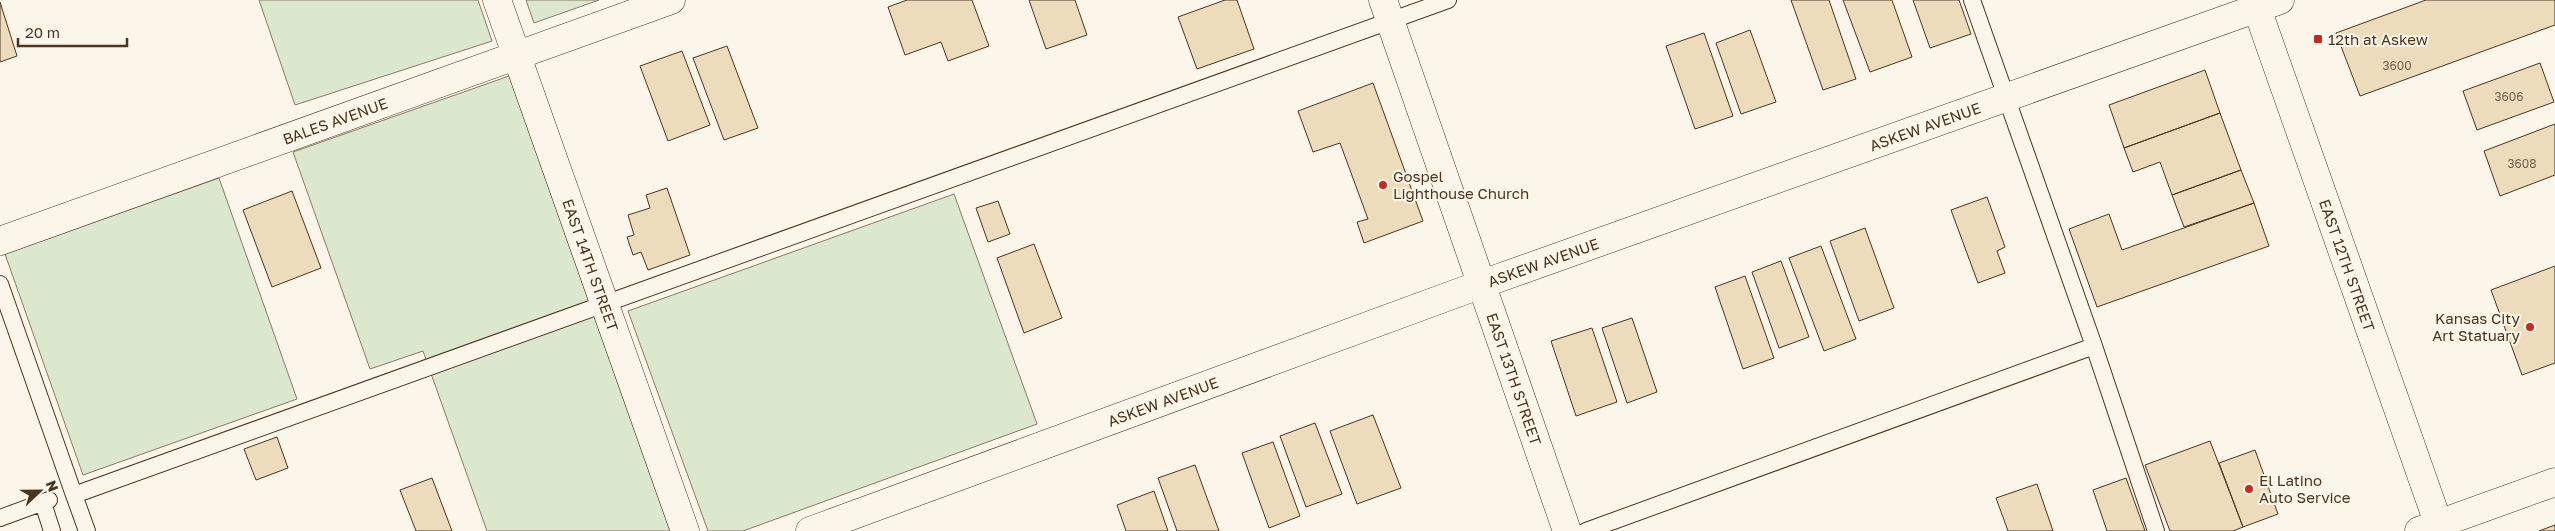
<svg xmlns="http://www.w3.org/2000/svg" width="2555" height="531" viewBox="0 0 2555 531" font-family="'Golos Text',sans-serif">
<rect width="100%" height="100%" fill="#fbf6e9"/>
<path fill="#dce7d0" stroke="#887966" d="M259,0h219l14,41 -197,64z
M526,0h73l-65,23z
M509,76l161,455h-183l-64,-180 -53,18 -77,-217z
M219,178l78,221 -214,76 -78,-221z
M954,194l83,230 -294,107h-35l-80,-220z"/>
<path fill="#ecdcbc" stroke="#4a3520" d="M907,0h65l17,46 -41,15 -7,-19 -36,13 -17,-48z
M1029,0h46l12,35 -41,14z
M1225,0h12l17,49 -57,20 -19,-52z
M1791,0h38l27,79 -33,11z
M1843,0h49l20,57 -42,15z
M1913,0h46l12,34 -41,14z
M2426,0h129v25l-195,71 -24,-63z
M0,2l17,54 -17,6z
M1750,30l26,72 -35,12 -25,-71z
M1704,33l29,83 -38,13 -29,-83z
M727,46l31,82 -34,12 -31,-82z
M682,51l28,74 -42,16 -28,-75z
M2540,63l14,39 -77,28 -14,-39z
M2205,70l15,43 -96,35 -15,-43z
M1373,83l50,138 -59,22 -7,-21 11,-3 -28,-76 -27,9 -15,-41z
M2220,113l21,57 -69,25 -12,-33 -27,10 -9,-24z
M2555,124v51l-55,21 -16,-45z
M2241,170l13,33 -70,24 -12,-32z
M667,188l23,67 -42,15 -7,-18 -8,3 -6,-18 7,-2 -6,-20 22,-7 -4,-13z
M292,191l29,77 -49,19 -29,-77z
M1987,197l18,50 -8,4 8,22 -27,10 -27,-73z
M998,201l12,33 -22,8 -12,-34z
M2254,203l15,43 -172,61 -28,-78 40,-15 13,36z
M1865,228l29,80 -35,13 -29,-80z
M1034,244l28,74 -38,15 -27,-75z
M1821,246l35,93 -32,12 -35,-93z
M1781,261l28,76 -30,11 -27,-76z
M2555,266v97l-33,12 -31,-85z
M1745,276l29,82 -31,11 -28,-82z
M1632,318l25,74 -30,11 -25,-75z
M1592,328l25,74 -41,14 -25,-75z
M1373,415l28,73 -44,16 -27,-73z
M1315,423l27,71 -36,13 -26,-71z
M277,437l11,31 -32,12 -12,-31z
M2210,441l33,86 -10,4h-63l-25,-66z
M1273,442l27,74 -31,12 -27,-75z
M2255,450l23,64 -35,13 -24,-64z
M1195,465l24,66h-42l-19,-53z
M432,478l20,53h-36l-16,-41z
M2126,478l19,53h-38l-14,-41z
M2037,484l16,47h-45l-12,-33z
M1154,491l14,40h-42l-9,-26z
M2555,525v6h-16z"/>
<g fill="none" stroke-linecap="round" stroke-linejoin="round">
<g stroke="#4a3520" stroke-width="18">
<path id="lane" d="M1972,0l122,346
M0,284l74,211
M43,503l9,28
M0,518l49,-18
M87,531l-13,-36 1374,-495
M1586,531l508,-185 62,185"/>
</g>
<g stroke="#4a3520" stroke-width="29">
<g id="street">
<path id="s1" d="M497,0l188,531"/>
<path id="s2" d="M1383,0l184,531"/>
<path id="s3" d="M0,241l671,-241"/>
<path id="s4" d="M810,531l672,-247 798,-284"/>
<path d="M2419,531l136,-49"/>
</g>
</g>
<g stroke="#4a3520" stroke-width="29">
<g id="secondary">
<path id="s5" d="M2254,0l187,531"/>
</g>
</g>
<use href="#lane" stroke="#fbf6e9" stroke-width="16"/>
<use href="#street" stroke="#fbf6e9" stroke-width="28"/>
<use href="#secondary" stroke="#fbf6e9" stroke-width="28"/>
</g>
<g fill="#c62828" stroke="#fbf6e9" stroke-width="2">
<rect x="2313" y="34" width="10" height="10" rx="2.5"/>
<circle cx="1383" cy="185" r="5"/>
<circle cx="2530" cy="327" r="5"/>
<circle cx="2249" cy="489" r="5"/>
</g>
<g text-anchor="middle" dominant-baseline="central" stroke-width="4" stroke-linejoin="round" paint-order="stroke">
<g font-size="12" fill="#725f47">
<text x="2397" y="65">3600</text>
<text x="2509" y="96">3606</text>
<text x="2522" y="163">3608</text>
</g>
<g font-size="15" fill="#4a3520" stroke="#fbf6e9" text-anchor="start">
<text x="2328" y="39">12th at Askew</text>
<text x="1393" y="176">Gospel<tspan x="1393" dy="17">Lighthouse Church</tspan></text>
<text x="2520" y="318" text-anchor="end">Kansas City<tspan x="2520" dy="17">Art Statuary</tspan></text>
<text x="2259" y="480">El Latino<tspan x="2259" dy="17">Auto Service</tspan></text>
</g>
<g font-size="15" fill="#4a3520" stroke="#fbf6e9">
<text stroke="none"><textPath href="#s3" startOffset="356">BALES AVENUE</textPath></text>
<text stroke="none"><textPath href="#s4" startOffset="1186">ASKEW AVENUE</textPath></text>
<text stroke="none"><textPath href="#s4" startOffset="781">ASKEW AVENUE</textPath></text>
<text stroke="none"><textPath href="#s1" startOffset="281">EAST 14TH STREET</textPath></text>
<text stroke="none"><textPath href="#s5" startOffset="281">EAST 12TH STREET</textPath></text>
<text stroke="none"><textPath href="#s2" startOffset="401">EAST 13TH STREET</textPath></text>
<text stroke="none"><textPath href="#s4" startOffset="376">ASKEW AVENUE</textPath></text>
</g>
</g>
<g transform="translate(40 491) rotate(68)" stroke="#fbf6e9" stroke-width="4" paint-order="stroke">
<path d="M0-4L9 19L0 12L-9 19Z" fill="#4a3520"/>
<text y="-8" font-size="14" font-weight="bold" text-anchor="middle" fill="#4a3520">N</text>
</g>
<path d="M18 38v8h109v-8" fill="none" stroke="#4a3520" stroke-width="2.5"/>
<text x="25" y="38" font-size="15" fill="#4a3520" stroke="#fbf6e9" stroke-width="4" paint-order="stroke">20 m</text>
</svg>
